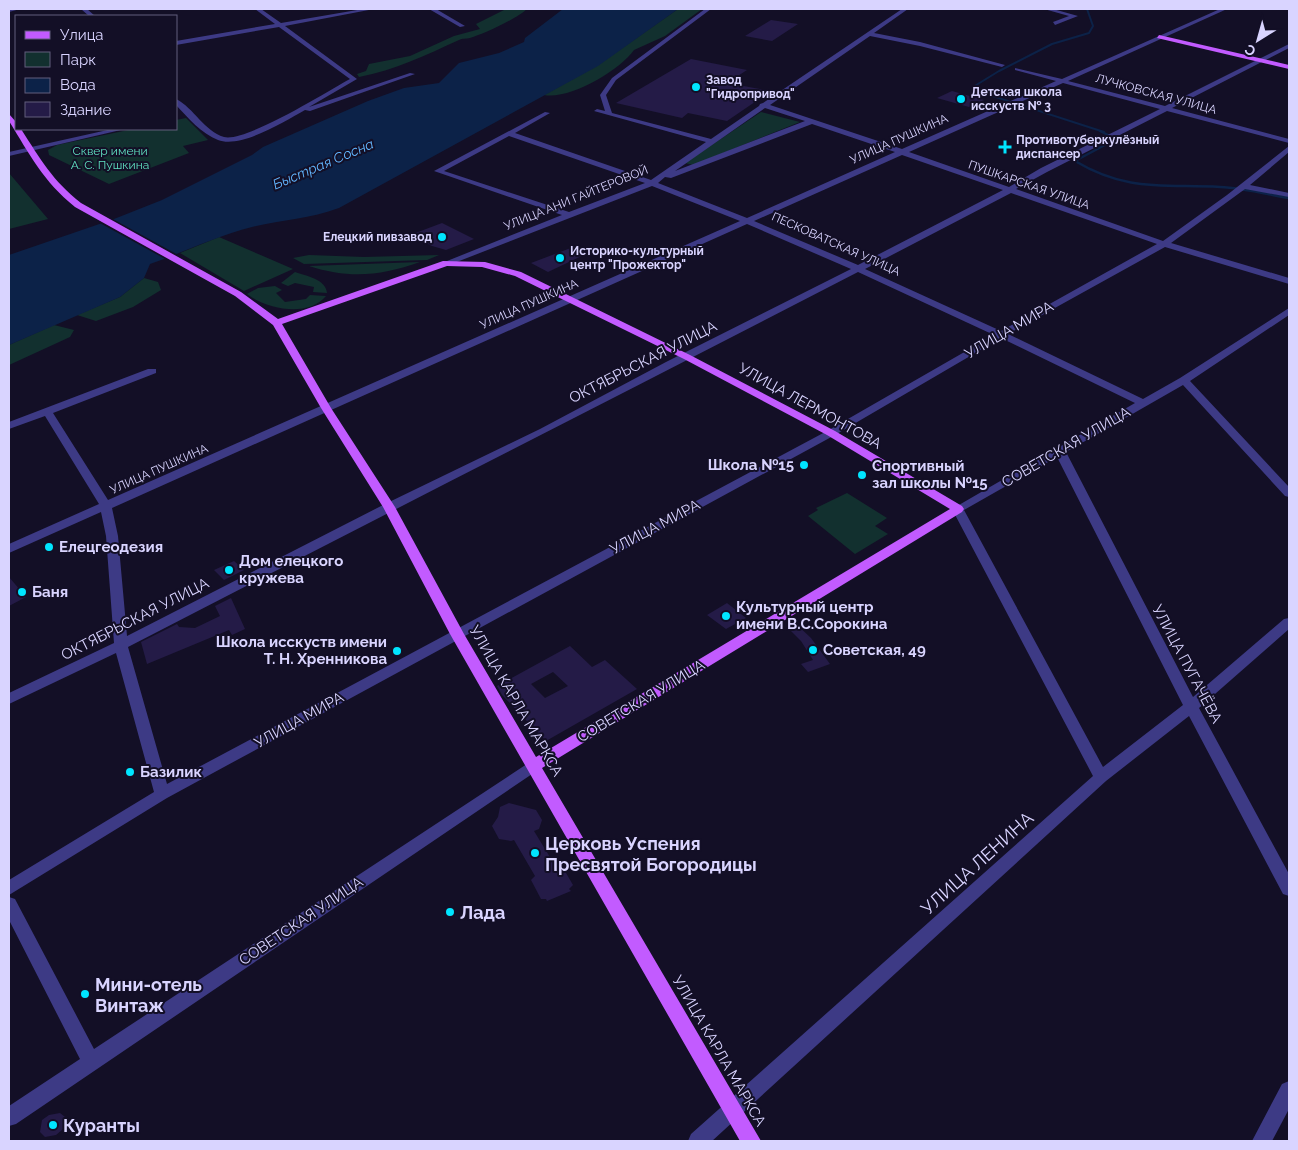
<svg xmlns="http://www.w3.org/2000/svg" width="1298" height="1150" viewBox="0 0 1298 1150" font-family="Raleway,sans-serif">
<rect width="100%" height="100%" fill="#130f26"/>
<path fill="#12302f" d="M506,9h21c-9,9 -43,25 -57,29 -4,1 -8,0 -11,2 -33,15 -64,30 -100,37l-2,-3 9,-3 3,-7 41,-8 44,-20 26,-7 -4,-5z
M678,9h24l-37,27 -31,14c-14,20 -64,50 -90,45l54,-30z
M761,112l39,10 -107,43 -8,-2z
M186,118l22,22 -25,6 6,7 -80,31 -60,-29 -1,-5 9,-5 76,-16h43v-9z
M9,173l39,46 -39,10z
M219,237l74,32 -49,22 -64,-38z
M309,255l55,2 75,-2 -12,5 -123,4 -11,-6z
M420,262c-39,14 -71,17 -111,4z
M295,272c11,4 31,7 32,21l-14,-1 1,-5 -19,-4 -7,3 -7,-3z
M144,278l14,4 3,8 -28,17 -37,14 -19,-6 43,-18z
M275,286l7,4 -6,3 9,9 21,-3 4,-4 16,1c-18,22 -60,13 -79,-2l11,-6z
M54,325l20,5 -4,7 -61,28v-20z
M847,493l40,25 -12,8 13,8 -33,20 -47,-38 10,-6 -2,-2z"/>
<path fill="#0c2248" d="M563,9h115l-80,57 -259,142c-29,11 -58,12 -87,19 -35,9 -68,25 -102,37l-6,14 -24,19 -111,48v-90l105,-36 48,-19 90,-45 11,-8 105,-46 36,-13 35,-5 20,-20 40,-10 25,-11 1,-4z"/>
<path fill="#130f26" d="M111,218l69,38 -13,4 -69,-38z"/>
<g fill="none" stroke-linecap="round" stroke-linejoin="round">
<path stroke="#0c2248" stroke-width="2" d="M1087,9l6,17 -4,7 -37,11 -53,27 -26,16 1,3 130,42"/>
<path stroke="#0c2248" stroke-width="2.5" d="M1100,131l16,8 -41,22c52,31 88,23 145,26 24,1 46,7 69,11"/>
</g>
<path fill="#241b47" fill-rule="evenodd" d="M771,20l27,4 -26,17 -27,-5z
M691,59l56,11 -20,13 44,8 -44,30 -39,-8 -6,5 -66,-15z
M952,91l32,9 -15,7 -32,-9z
M442,223l32,16 -28,11 -14,-4 -22,-11z
M576,246l12,7 -40,19 -17,-9z
M234,561l10,9 -20,10 -10,-10z
M9,577l17,20 -17,9z
M231,598l14,31 -13,6 -3,-5 -82,34 -6,-22 36,-18 2,3 16,1 25,-12 -5,-10z
M727,603l19,15 -20,11 -19,-14z
M795,623l16,15 19,26 -22,8 -7,-8 12,-4 -12,-19 -15,-15z
M570,646l22,21 13,-7 32,29 -91,52 -44,-46 -5,-9zM553,672l15,14 -23,12 -14,-14z
M509,803l27,7 6,10 -3,9 -5,2 22,36 6,-1 11,19 -4,4 2,2 -24,10 -1,-2h-5l-10,-19 4,-4 -21,-36 -3,1 -12,-2 -7,-13 6,-9 2,-10z
M60,1113l5,4 -2,12 -7,6 -11,2 -5,-5 2,-12 7,-5z"/>
<g fill="none" stroke-linecap="round" stroke-linejoin="round">
<path fill="#3d3a85" fill-rule="evenodd" d="M9,9h11l-11,3z
M81,9h6l8,7h-6z
M255,9h6l20,14 82,-14h11l-89,17 72,53 -48,28 101,-34 5,1 -105,37 -5,-1c-20,11 -64,39 -87,30 -16,-6 -30,-22 -42,-35v-6c18,9 28,32 48,38 21,6 104,-46 126,-58l-71,-52 -103,18v-4l99,-17z
M429,9h7l29,17 -5,1z
M705,9h6l-95,71 -10,15 6,18 99,26 48,-33 1,-2 3,-1 139,-94h6l-34,24 46,9 85,23 -3,2 -82,-21 -50,-10 -100,69 132,44 154,-68 -41,-11v-2l47,11 158,-70h7l-159,72 97,25 124,-62v4l-117,60 117,31v4l-122,-32 -120,61 -31,17 147,52 64,-46 62,-49v6l-39,33 39,8v4l-44,-8 -74,54 118,35v6l-124,-37 -157,87 135,65 37,-21 109,-70v7l-99,66 99,106v10l-4,-1 -102,-111 -117,67 127,245 91,-78 5,-1v11l-90,79 90,166v22l-6,-2 -94,-178 -83,65 -394,360h-24l3,-7 402,-358 -141,-267 183,-106 -134,-65 -166,97 -668,363 -158,97v-15l145,-88 -38,-139 -107,51v-11l105,-50 -8,-107 -5,-24 -92,41v-9l90,-40 -54,-88 -36,13v-7l139,-53h8v4l-103,40 55,87 632,-279 -88,-35 -203,79 -7,-2 120,-48 -128,-44 111,-59 5,1 -35,20 136,47 55,-38 -112,-31 3,-2 8,2 -5,-16 12,-17zM1063,83l97,26 -119,59 -32,19 -100,-35zM765,108l40,13 -130,50zM812,124l83,28 -148,66 -89,-35 7,-6 6,1zM509,136l136,47 -76,29 -125,-41zM902,155l101,35 -145,75 -104,-44zM1011,193l146,51 -156,87 -136,-62zM747,224l104,45 -185,93 -126,67 -155,75 -258,132 -9,-100 -6,-28zM858,272l136,63 -167,96 -660,353 -39,-137c243,-126 487,-249 730,-375zM1057,457l126,248 -80,62 -139,-257z
M1044,9h9l25,7 -23,9 -2,-3 16,-6z
M112,129h13l-116,27v-4z
M533,760l5,2 2,4 -2,4 -522,354 -7,2v-20l71,-47 -71,-139v-23l6,2 79,150z
M1289,1081v28l-17,32h-20l30,-57z"/>
<path fill="#c25bff" fill-rule="evenodd" d="M1159,35l130,30v4l-132,-31z
M9,114l7,8v7h5c20,31 31,51 60,74l160,89 37,27 165,-58 42,1 36,10 169,83 145,76 127,75 2,3 -2,3 -420,256 219,373h-21l-290,-507 -67,-127 -62,-99 -48,-83 -38,-29 -160,-89c-32,-26 -45,-52 -66,-86zM447,266l35,1 33,9 169,83 143,76 123,74 -414,248 -72,-123 -69,-127 -64,-99 -49,-84z"/>
</g>
<g fill="#00e5ff" stroke="#130f26" stroke-width="2">
<circle cx="696" cy="87" r="5"/>
<circle cx="961" cy="99" r="5"/>
<path d="M1002.5 139.5h5v5h5v5h-5v5h-5v-5h-5v-5h5z"/>
<circle cx="442" cy="237" r="5"/>
<circle cx="560" cy="258" r="5"/>
<circle cx="804" cy="465" r="5"/>
<circle cx="862" cy="475" r="5"/>
<circle cx="49" cy="547" r="5"/>
<circle cx="229" cy="570" r="5"/>
<circle cx="22" cy="592" r="5"/>
<circle cx="726" cy="616" r="5"/>
<circle cx="813" cy="650" r="5"/>
<circle cx="397" cy="651" r="5"/>
<circle cx="130" cy="772" r="5"/>
<circle cx="535" cy="853" r="5"/>
<circle cx="450" cy="912" r="5"/>
<circle cx="85" cy="994" r="5"/>
<circle cx="53" cy="1125" r="5"/>
</g>
<g text-anchor="middle" dominant-baseline="central" stroke-width="4" stroke-linejoin="round" paint-order="stroke">
<g font-size="12" font-weight="bold" fill="#d9d4ff" stroke="#130f26" text-anchor="start">
<text x="706" y="80">Завод<tspan x="706" dy="14">"Гидропривод"</tspan></text>
<text x="971" y="92">Детская школа<tspan x="971" dy="14">исскуств № 3</tspan></text>
<text x="1016" y="140">Противотуберкулёзный<tspan x="1016" dy="14">диспансер</tspan></text>
<text x="432" y="237" text-anchor="end">Елецкий пивзавод</text>
<text x="570" y="251">Историко-культурный<tspan x="570" dy="14">центр "Прожектор"</tspan></text>
</g>
<g font-size="12" fill="#d9d4ff" stroke="#130f26">
<text transform="translate(1156 94) rotate(15)">ЛУЧКОВСКАЯ УЛИЦА</text>
<text transform="translate(899 139) rotate(-24)">УЛИЦА ПУШКИНА</text>
<text transform="translate(1029 185) rotate(19)">ПУШКАРСКАЯ УЛИЦА</text>
<text transform="translate(576 198) rotate(-22)">УЛИЦА АНИ ГАЙТЕРОВОЙ</text>
<text transform="translate(836 244) rotate(24)">ПЕСКОВАТСКАЯ УЛИЦА</text>
<text transform="translate(529 304) rotate(-24)">УЛИЦА ПУШКИНА</text>
<text transform="translate(159 469) rotate(-24)">УЛИЦА ПУШКИНА</text>
</g>
<g font-size="12" fill="#5fe0c0" stroke="#130f26">
<text x="110" y="151">Сквер имени<tspan x="110" dy="14">А. С. Пушкина</tspan></text>
</g>
<g font-size="14" font-style="italic" fill="#62b6ff" stroke="#130f26">
<text transform="translate(323 164) rotate(-23)">Быстрая Сосна</text>
</g>
<g font-size="15" fill="#d9d4ff" stroke="#130f26">
<text transform="translate(1009 330) rotate(-30)">УЛИЦА МИРА</text>
<text transform="translate(643 362) rotate(-27)">ОКТЯБРЬСКАЯ УЛИЦА</text>
<text transform="translate(810 406) rotate(29)">УЛИЦА ЛЕРМОНТОВА</text>
<text transform="translate(1066 447) rotate(-30)">СОВЕТСКАЯ УЛИЦА</text>
<text transform="translate(655 527) rotate(-28)">УЛИЦА МИРА</text>
<text transform="translate(135 619) rotate(-27)">ОКТЯБРЬСКАЯ УЛИЦА</text>
<text transform="translate(1187 664) rotate(62)">УЛИЦА ПУГАЧЁВА</text>
<text transform="translate(516 701) rotate(60)">УЛИЦА КАРЛА МАРКСА</text>
<text transform="translate(641 701) rotate(-31)">СОВЕТСКАЯ УЛИЦА</text>
<text transform="translate(299 720) rotate(-29)">УЛИЦА МИРА</text>
<text transform="translate(301 921) rotate(-34)">СОВЕТСКАЯ УЛИЦА</text>
<text transform="translate(719 1051) rotate(60)">УЛИЦА КАРЛА МАРКСА</text>
</g>
<g font-size="15" font-weight="bold" fill="#d9d4ff" stroke="#130f26" text-anchor="start">
<text x="794" y="465" text-anchor="end">Школа №15</text>
<text x="872" y="466">Спортивный<tspan x="872" dy="17">зал школы №15</tspan></text>
<text x="59" y="547">Елецгеодезия</text>
<text x="239" y="561">Дом елецкого<tspan x="239" dy="17">кружева</tspan></text>
<text x="32" y="592">Баня</text>
<text x="736" y="607">Культурный центр<tspan x="736" dy="17">имени В.С.Сорокина</tspan></text>
<text x="387" y="642" text-anchor="end">Школа исскуств имени<tspan x="387" dy="17">Т. Н. Хренникова</tspan></text>
<text x="823" y="650">Советская, 49</text>
<text x="140" y="772">Базилик</text>
</g>
<g font-size="18" font-weight="bold" fill="#d9d4ff" stroke="#130f26" text-anchor="start">
<text x="545" y="843">Церковь Успения<tspan x="545" dy="21">Пресвятой Богородицы</tspan></text>
<text x="460" y="912">Лада</text>
<text x="95" y="984">Мини-отель<tspan x="95" dy="21">Винтаж</tspan></text>
<text x="63" y="1125">Куранты</text>
</g>
<g font-size="18" fill="#d9d4ff" stroke="#130f26">
<text transform="translate(977 863) rotate(-42)">УЛИЦА ЛЕНИНА</text>
</g>
</g>
<rect width="1298" height="1150" fill="none" stroke="#d9d4ff" stroke-width="20"/>
<rect x="15" y="15" width="162" height="115" fill="#130f26" stroke="#625e7d"/>
<rect x="25" y="31" width="25" height="8" fill="#c25bff" stroke="#625e7d"/>
<text x="60" y="40" font-size="15" fill="#d9d4ff">Улица</text>
<rect x="25" y="52" width="25" height="15" fill="#12302f" stroke="#625e7d"/>
<text x="60" y="65" font-size="15" fill="#d9d4ff">Парк</text>
<rect x="25" y="78" width="25" height="15" fill="#0c2248" stroke="#625e7d"/>
<text x="60" y="90" font-size="15" fill="#d9d4ff">Вода</text>
<rect x="25" y="102" width="25" height="15" fill="#241b47" stroke="#625e7d"/>
<text x="60" y="115" font-size="15" fill="#d9d4ff">Здание</text>
<g transform="translate(1258 40) rotate(217)" stroke="#130f26" stroke-width="4" paint-order="stroke">
<path d="M0-4L9 19L0 12L-9 19Z" fill="#d9d4ff"/>
<text y="-8" font-size="14" font-weight="bold" text-anchor="middle" fill="#d9d4ff">С</text>
</g>
</svg>
